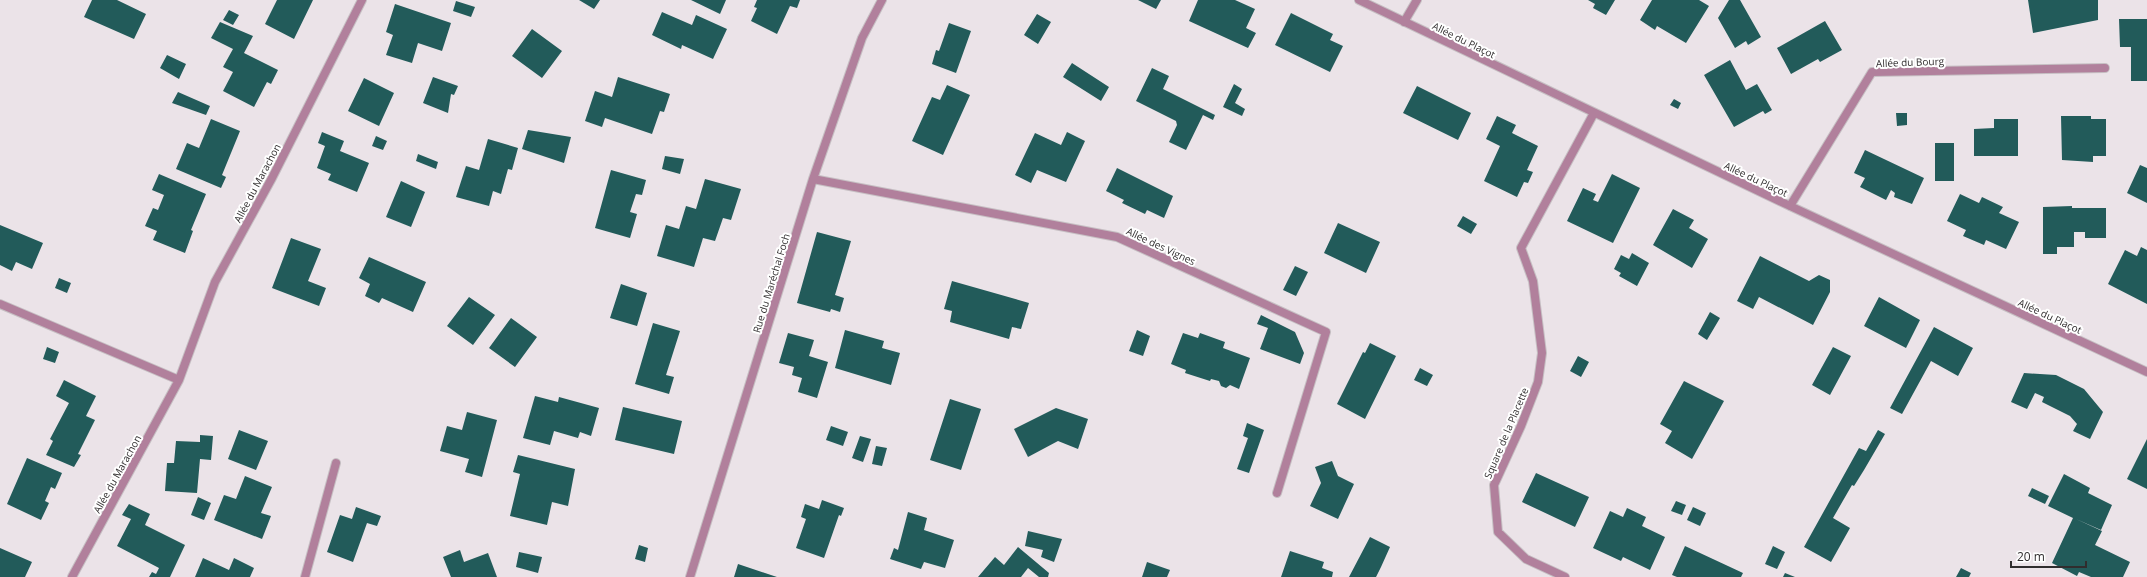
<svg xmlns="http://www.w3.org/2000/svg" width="2147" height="577" viewBox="0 0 2147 577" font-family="'Open Sans',sans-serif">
<rect width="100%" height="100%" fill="#ebe3e8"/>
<path fill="#225b5a" d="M92,0h25l29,14 -12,25 -50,-22z
M277,0h36l-19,39 -29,-15z
M579,0h21l-6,9z
M691,0h35l-6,14z
M757,0h43l-3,8 -7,-2 -13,28 -26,-13 6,-13 -3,-1z
M1138,0h23l-5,9z
M1198,0h37l20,9 -9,19 10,5 -8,15 -59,-27z
M1588,0h27l-9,15 -13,-7 2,-4z
M1652,0h47l10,6 -23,37 -29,-17 -2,4 -15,-10z
M1729,0h11l21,37 -13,8 -2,-4 -11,7 -17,-30z
M2028,0h70v20l-65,13z
M456,1l19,6 -4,10 -18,-6z
M395,4l56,19 -9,28 -24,-8 -6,20 -26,-8 7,-20 -7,-3z
M229,10l10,5 -6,10 -10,-5z
M662,12l30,13 4,-10 31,14 -14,30 -31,-14 -1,4 -29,-14z
M1291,13l42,21 -3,6 13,6 -13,26 -55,-27z
M1037,14l14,8 -13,22 -14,-9z
M2119,19h28v62h-16v-34h-11z
M1825,21l17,29 -22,12 -2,-3 -27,15 -14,-26z
M220,22l33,14 -9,17 34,17 -7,14 -4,-2 -13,25 -31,-16 10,-19 -10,-5 10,-18 -22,-11z
M949,23l22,8 -15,42 -24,-9 4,-14 3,1z
M532,29l30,22 -20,27 -30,-22z
M167,55l19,9 -7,15 -19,-11z
M1730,60l16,30 11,-6 15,26 -7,4 -2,-3 -29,16 -30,-52z
M1072,63l37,24 -8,14 -38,-24z
M1152,68l17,8 -6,13 52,26 -2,5 -10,-5 -17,35 -17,-8 8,-17 -1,-4 -40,-20z
M433,77l25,9 -4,9 -3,-1 -3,19 -25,-10z
M618,77l52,17 -6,18 -4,-1 -8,23 -47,-16 -3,9 -17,-6 10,-30 17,6z
M364,78l30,15 -15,33 -31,-15z
M1234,84l8,5 -7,14 10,6 -3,7 -19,-9z
M947,85l23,10 -27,60 -31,-14 20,-44 8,3z
M1417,86l54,27 -13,27 -55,-27z
M178,92l32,14 -4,9 -34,-12z
M1674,99l7,4 -3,6 -8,-4z
M1896,113h11v12l-10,1z
M1497,116l19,9 -4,8 26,13 -11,24 6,2 -5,11 -4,-1 -7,15 -33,-16 16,-35 -14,-7z
M2061,116h30v3h15v37h-13v6l-31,-2z
M211,119l29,12 -18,44 4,2 -5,11 -45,-19 11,-26 12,5z
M1994,119h24v37h-44v-27l20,-1z
M528,130l43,7 -7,26 -42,-14z
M322,132l22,9 -4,10 29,12 -12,29 -29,-12 3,-6 -14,-6 8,-22 -7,-3z
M1067,132l18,9 -19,41 -29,-12 -6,13 -16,-8 20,-42 26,12z
M376,136l11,5 -4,9 -11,-4z
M488,139l30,9 -6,22 -4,-1 -7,25 -8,-3 -4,15 -33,-9 10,-31 13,4z
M1935,143h19v38h-19z
M1865,150l59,28 -12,26 -18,-7 1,-4 -4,-3 -5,10 -26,-13 5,-9 -11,-5z
M418,154l20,8 -2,7 -20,-8z
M665,156l19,3 -4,15 -18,-5z
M2140,165l7,3v35l-20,-10z
M1117,168l56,28 -9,22 -17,-8 -2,4 -23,-11 2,-3 -18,-9z
M611,170l35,10 -4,15 -6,-1 -6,18 7,2 -7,24 -35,-10z
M159,174l47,20 -15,36 2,1 -8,22 -32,-13 4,-9 -12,-5 8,-18 5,2 6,-15 -12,-5z
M1612,174l28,14 -27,55 -46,-22 16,-33 13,6 -3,6 5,2z
M705,179l36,10 -10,31 -8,-2 -8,23 -12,-3 -9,29 -37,-11 9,-31 13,4 7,-23 10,3z
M401,181l24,11 -14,35 -25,-10z
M1960,194l19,9 3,-6 21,10 -4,6 20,9 -13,27 -20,-9 -2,5 -21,-9 3,-6 -19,-9z
M2072,206v2h34v30h-21v-6h-11v15h-17v7h-14v-47z
M1673,209l21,11 -5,8 19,11 -16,29 -39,-23z
M1463,216l14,8 -6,10 -14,-8z
M1338,223l42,19 -14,31 -42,-20z
M0,225l43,18 -11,26 -16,-7 -4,9 -12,-6z
M817,232l34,9 -16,54 9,3 -4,14 -9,-3 -1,3 -33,-9z
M291,238l30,11 -13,32 18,7 -7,18 -47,-18z
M2141,247l6,3v54l-39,-20 17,-34 12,6z
M1632,253l17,10 -12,23 -18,-10 2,-3 -7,-4 7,-14 8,4z
M1760,256l49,25 10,-6 11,5v12l-17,33 -54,-28 -6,12 -16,-8z
M369,257l57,25 -13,30 -31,-14 -3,5 -14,-7 5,-12 -11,-6z
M1295,266l13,6 -12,24 -13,-6z
M59,278l12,5 -4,10 -12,-5z
M952,281l77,22 -8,26 -9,-2 -3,12 -59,-17 2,-11 -8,-2z
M621,284l26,9 -10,33 -27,-8z
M469,297l26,18 -22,30 -26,-19z
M1879,297l41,23 -14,28 -42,-22z
M1710,312l10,6 -13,22 -9,-6z
M1261,315l34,17 9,21 -4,11 -40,-15 8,-21 -11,-4z
M511,318l26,19 -22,30 -26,-19z
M653,323l27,8 -14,44 8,2 -5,17 -34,-10z
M1934,327l39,21 -15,28 -27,-15 -29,53 -12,-6z
M845,330l39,11 -2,7 18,5 -9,32 -56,-17z
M1137,330l13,6 -7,20 -14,-5z
M788,333l26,7 -5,16 19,6 -11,36 -19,-6 4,-14 -10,-3 2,-8 -15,-4z
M1183,333l15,5 2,-5 25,9 -2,6 27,10 -11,31 -9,-4 -4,3 -5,-2 -2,-5 -8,-2 -1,2 -25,-8 1,-3 -15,-6z
M1370,343l26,13 -31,63 -28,-15 26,-52 2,1z
M47,347l12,5 -4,11 -12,-4z
M1833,347l18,9 -21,39 -18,-10z
M1578,356l11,6 -8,15 -11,-6z
M1420,368l13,7 -6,11 -13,-6z
M2024,373l32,2 28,14 19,23 -13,27 -17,-8 4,-7 -7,-8 -28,-14 2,-5 -9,-4 -8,16 -16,-7z
M64,380l32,16 -10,20 9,4 -17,34 3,1 -7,12 -28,-12 7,-14 -3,-2 19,-36 -13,-7z
M1684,381l40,20 -32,58 -27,-16 7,-12 -12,-7z
M535,396l23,6 1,-5 40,11 -8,28 -11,-4 -2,6 -24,-7 -4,14 -27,-7z
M950,399l31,10 -20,61 -31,-10z
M623,407l59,14 -8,33 -59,-14z
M1056,408l32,11 -10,30 -20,-8 -30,16 -14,-28z
M467,412l30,8 -15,57 -17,-5 4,-13 -29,-8 7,-25 15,4z
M1247,423l17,7 -15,43 -12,-4 11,-31 -5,-2z
M831,426l17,6 -5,14 -17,-6z
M239,430l29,11 -12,29 -28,-11z
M1878,430l7,4 -21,36 -10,16 -2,-1 -19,33 17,10 -19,34 -27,-15 55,-99 7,3z
M200,435l13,1 -2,24 -11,-1 -3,34 -32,-2 2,-28h7l2,-22 24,1z
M860,436l11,3 -8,23 -11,-4z
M2147,439v50l-20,-10z
M876,446l11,2 -5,18 -10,-2z
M518,455l57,14 -7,37 -16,-4 -5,23 -37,-9 10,-42 -7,-2z
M27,458l35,15 -7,16 -4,-2 -6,14 4,2 -8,17 -34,-16z
M1332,461l6,15 16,8 -16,35 -28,-13 11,-23 -6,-16z
M1536,473l53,24 -14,30 -53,-25z
M2064,474l26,14 -2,5 24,12 -11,25 -25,-11 26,12 -7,14 35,17 -7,15h-32l-12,-5 -2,4 -25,-13 21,-45 -25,-12z
M245,476l27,11 -11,26 10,3 -9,23 -48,-19 10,-25 12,4z
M2032,488l17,8 -4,8 -17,-8z
M198,497l13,6 -7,17 -13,-5z
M822,500l22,8 -3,8 -2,-1 -15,43 -28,-10 10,-29 -5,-2 4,-13 14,5z
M1676,501l10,4 -4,10 -11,-4z
M129,504l21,10 -5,11 40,20 -15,32h-21l3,-5 4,2 3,-6 -42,-22 14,-27 -9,-4z
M356,507l25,9 -4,10 -10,-3 -14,39 -26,-10 13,-37 12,4z
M1693,507l13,6 -6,13 -13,-6z
M1627,508l19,9 -4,9 23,11 -15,33 -27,-13 -2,4 -28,-13 17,-37 13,6z
M908,512l19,6 -3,12 30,10 -9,28 -21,-6 -3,7 -31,-10 4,-11 4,2z
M1028,531l34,8 -8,23 -13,-5 2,-7 -18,-4z
M1370,537l20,10 -9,20 -5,10h-27z
M639,545l9,3 -3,14 -10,-3z
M1685,546l58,27 -2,4h-64l-5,-2z
M1773,546l12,6 -8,17 -12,-5z
M1018,547l31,26 -1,4h-9l-11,-9 -7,9h-43l17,-20 9,8z
M0,548l32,14 -7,15h-25z
M460,550l4,12 24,-9 9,24h-46l-8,-20z
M1290,551l34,11 -2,6 11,4 -1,5h-51z
M519,552l23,5 -4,16 -22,-6z
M203,558l26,12 5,-12 20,10 -4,9h-55z
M1147,562l23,8 -3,7h-25z
M738,564l39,13h-43z
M1961,568l10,5 -2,4h-13z
M1785,573l10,4h-12z"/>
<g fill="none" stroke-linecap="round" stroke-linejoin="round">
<g stroke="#c6bfc3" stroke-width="10">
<path id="street" d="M1359,0l431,206 357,166
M1404,22l13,-22
M813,179l304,58 209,95 -49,161
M1790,206l82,-134 233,-4
M0,304l179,76 36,-98 57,-104 90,-178
M72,577l107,-197
M305,577l31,-114
M690,577l123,-398 49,-141 20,-38
M1565,577l-39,-18 -28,-27 -4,-47 27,-59 17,-44 4,-29 -9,-72 -12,-33 73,-135"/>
</g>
<use href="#street" stroke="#b1809c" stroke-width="8"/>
</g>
<g text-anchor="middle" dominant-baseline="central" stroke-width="4" stroke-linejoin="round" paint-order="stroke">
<g font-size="10" fill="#302d2e" stroke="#fff">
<text transform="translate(1464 40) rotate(26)">Allée du Plaçot</text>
<text transform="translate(1910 62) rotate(-2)">Allée du Bourg</text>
<text transform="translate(1756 179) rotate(25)">Allée du Plaçot</text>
<text transform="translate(257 183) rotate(-62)">Allée du Marachon</text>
<text transform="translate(1161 246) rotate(25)">Allée des Vignes</text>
<text transform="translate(771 283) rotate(-73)">Rue du Maréchal Foch</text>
<text transform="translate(2050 316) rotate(25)">Allée du Plaçot</text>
<text transform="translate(1506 433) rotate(-67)">Square de la Placette</text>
<text transform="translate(117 474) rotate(-61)">Allée du Marachon</text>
</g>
</g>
<path d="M2011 561v6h75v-6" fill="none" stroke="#302d2e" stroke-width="2"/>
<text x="2017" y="561" font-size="12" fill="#302d2e" stroke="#ffffff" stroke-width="3" paint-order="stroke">20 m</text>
</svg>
